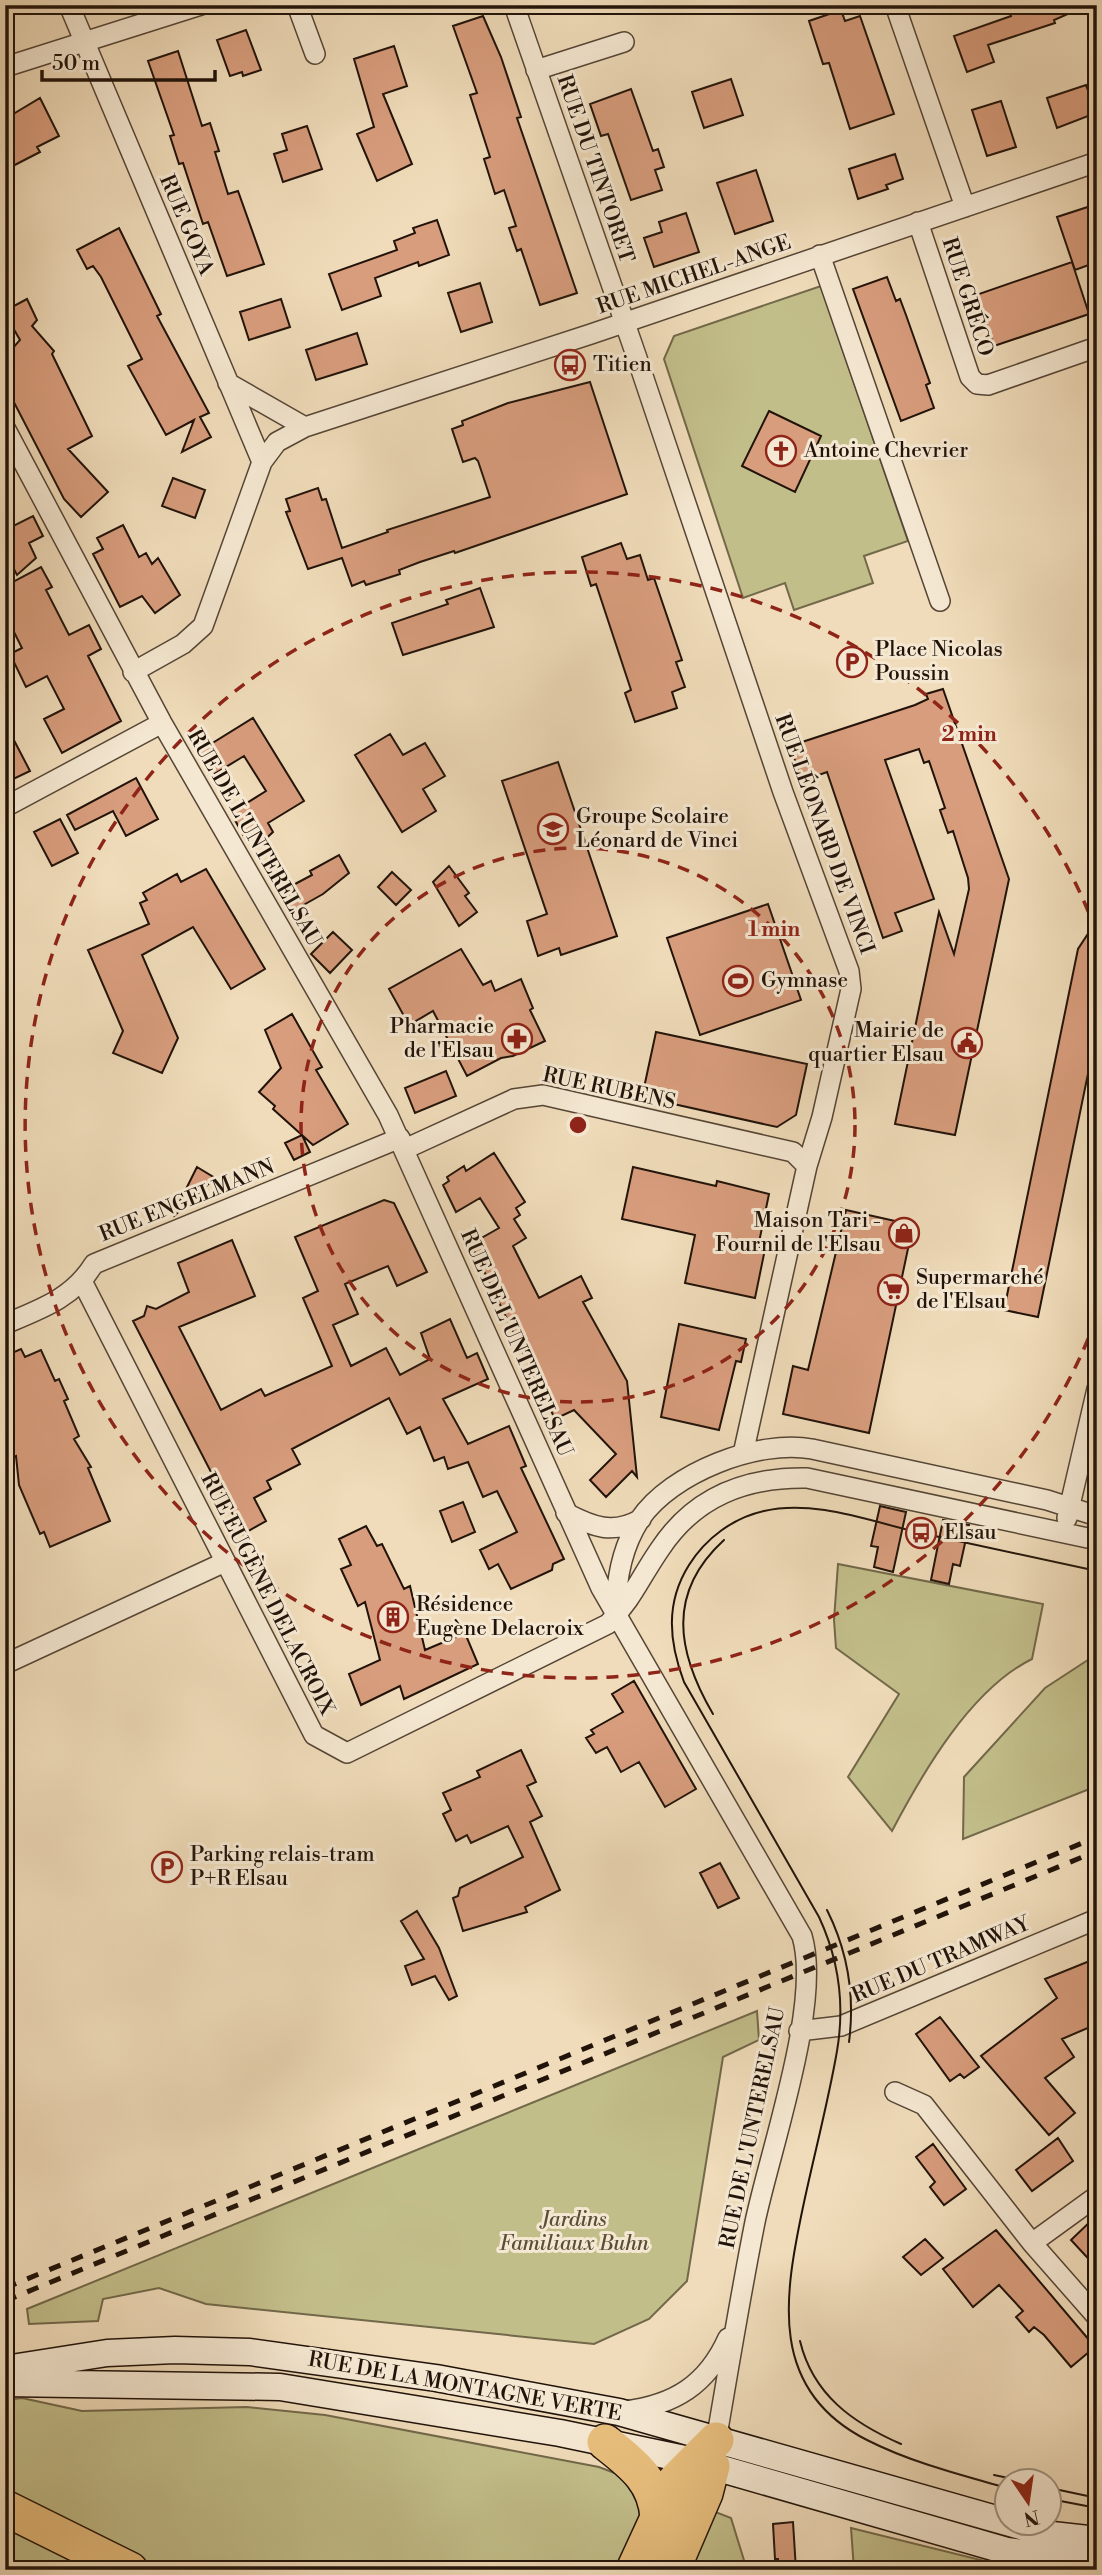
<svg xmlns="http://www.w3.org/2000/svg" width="1102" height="2575" viewBox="0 0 1102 2575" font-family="'Libre Bodoni',serif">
<rect width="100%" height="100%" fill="#f0dcba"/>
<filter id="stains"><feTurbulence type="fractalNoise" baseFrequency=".00286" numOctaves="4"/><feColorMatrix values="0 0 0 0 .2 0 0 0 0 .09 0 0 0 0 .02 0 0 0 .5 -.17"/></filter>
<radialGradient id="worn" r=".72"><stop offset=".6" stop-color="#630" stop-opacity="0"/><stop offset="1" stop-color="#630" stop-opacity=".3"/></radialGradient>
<path fill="#c2be8a" stroke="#72684a" stroke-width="2" d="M821,286l87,255 -44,15 9,27 -79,27 -9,-27 -42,15 -79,-239 10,-23z
M838,1564l205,40 -11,55c-61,30 -109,113 -140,172l-44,-54 51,-83 -63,-46 -2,-28z
M1097,1654v132l-134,53 1,-62 81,-89z
M757,2011l2,29 -36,17 -36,224 -38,38 -55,25 -388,-40 -47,-16 -56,11 -5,22 -69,3 -2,-15z
M22,2398l60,13 165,-4 78,8 274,52 132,51 16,52h-742v-170z
M851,2528l170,42h-167z"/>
<path fill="#d89d7d" stroke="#21130a" stroke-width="2" d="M1008,5h80l-34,15 1,3 -67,22 6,17 -27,10 -13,-36 57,-20z
M841,10l4,11 15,-5 34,98 -44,15 -21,-66 -6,1 -14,-43z
M483,16l18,41 20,60 -4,1 60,175 -37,12 -19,-56 -4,2 -8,-23 7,-2 -12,-36 -9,4 -11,-35 6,-2 -20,-62 7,-2 -24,-67z
M246,30l15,40 -18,6 -1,-4 -12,4 -13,-36z
M394,46l13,40 -24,8 29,70 -35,17 -20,-47 17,-7 -20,-68z
M178,51l24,75 8,-3 9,28 -4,1 13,42 10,-3 26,73 -37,12 -19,-54 -5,2 -20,-61 -4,1 -9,-28 4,-1 -26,-74z
M731,79l12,36 -39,13 -12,-36z
M1086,85l10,28 -39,15 -10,-30z
M631,89l22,62 5,-2 6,18 -9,3 7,20 -31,10 -23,-66 -7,2 -11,-32z
M40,98l19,38 -22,11 3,5 -35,18v-51z
M1001,101l15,46 -29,9 -15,-46z
M307,126l15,43 -39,13 -9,-28 13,-4 -5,-16z
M895,154l8,25 -17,6 2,4 -30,10 -9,-30z
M756,170l17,51 -38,13 -18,-51z
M1097,204v58l-22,8 -18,-53z
M686,213l13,39 -45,15 -10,-29 18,-6 -3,-10z
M437,220l12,35 -30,11 -1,-4 -43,16 6,18 -39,14 -13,-36 68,-24 -3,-9 21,-8 -2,-5z
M119,228l42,86 -4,2 52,97 -9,4 11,20 -29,15 12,-32 -28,15 -38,-69 14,-7 -41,-82 -8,-11 -6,3 -10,-19z
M1072,262l17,52 -95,32 -18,-51z
M887,277l9,24 4,-2 6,16 24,68 -4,2 8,23 -33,13 -48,-132z
M480,283l12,39 -31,10 -13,-39z
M5,297l9,9 13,-7 10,21 -5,6 22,25 -2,3 40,82 -24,13 40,43 -27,25 -17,-18 -59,-114v-28l15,-17 -15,-26z
M281,299l9,28 -41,13 -9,-28z
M357,333l10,31 -51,16 -10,-30z
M590,382l37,112 -172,59 -1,-2 -34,11 -21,8 1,4 -34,11 -2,-4 -12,5 -10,-28 -34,11 -22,-57 4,-1 -4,-12 32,-11 4,12 4,-1 16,49 46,-16 -1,-2 103,-33 -12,-36 -3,-3 -12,4 -11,-33 11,-4 -1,-4 46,-18z
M769,411l52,25 -26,56 -53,-26z
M173,478l32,12 -10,28 -33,-12z
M33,516l10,20 -14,7 7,15 -19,17 -12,-23v-22z
M123,525l16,32 7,-4 6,11 6,-6 22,37 -25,18 -13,-17 -22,11 -27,-53 10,-5 -6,-11z
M621,543l6,16 13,-4 8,25 6,-2 28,82 -6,2 9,25 -13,5 5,16 -42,14 -10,-29 6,-3 -35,-106 -5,2 -9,-29z
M41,567l11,20 -6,3 23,45 20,-10 12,24 -13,7 33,65 -59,32 -18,-34 20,-10 -17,-33 -21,11 -16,-33 12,-6 -17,-34v-28z
M480,588l14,39 -91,28 -11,-32 56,-19 -2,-4z
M943,689l66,190 -54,256 -60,-11 44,-212 15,42 15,-65 -1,-11 -15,-47 -5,2 -8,-23 5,-2 -16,-47 -5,2 -5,-14 -34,11 49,139 -39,14 7,18 -19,7 -56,-166 -25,9 -12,-35 125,-41 13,-6 -2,-5z
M253,718l51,83 -36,22 5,9 -17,16 -8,-13 -3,3 -14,-25 35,-22 -22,-35 -33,20 -13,-24z
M5,723l25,48 -25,12z
M390,734l13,21 22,-12 20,33 -22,13 13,22 -34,21 -47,-77z
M558,762l59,174 -56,19 -2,-7 -21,8 -11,-35 20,-7 -45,-133z
M136,778l22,41 -32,17 -13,-25 -38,19 -8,-15z
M60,819l18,34 -26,13 -18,-34z
M339,855l10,18 -26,21 -32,18 -11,-20 32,-17 -2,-4z
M449,866l20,27 -4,3 12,16 -18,14 -26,-44z
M206,869l59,100 -34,20 -38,-62 -51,28 36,83 -16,35 -49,-20 10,-22 -35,-81 61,-26 -9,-21 7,-3 -4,-7 34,-19 4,8z
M392,872l19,18 -15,15 -18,-18z
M768,904l33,96 -101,35 -33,-97z
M1097,920v110l-59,287 -34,-7 74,-361z
M333,932l19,18 -22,23 -19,-19z
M461,949l22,36 8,-4 4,10 26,-12 12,29 -3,2 15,31 -32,15 -12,2 -34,18 -34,-65 -24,14 -20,-36z
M292,1014l30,53 -6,3 32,54 -35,21 -40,-36 2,-3 -16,-14 22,-24 -16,-38z
M656,1032l151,32 -11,51 -19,12 -135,-30z
M446,1071l10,25 -41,17 -10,-25z
M302,1135l8,17 -16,8 -9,-17z
M494,1153l31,49 -9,6 4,7 -6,4 12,19 -13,8 26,52 42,-22 11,22 -9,4 44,79 10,96 -5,-6 -26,26 -16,-17 26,-26 -42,-44 -19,9 -84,-175 28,-16 -19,-30 -24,14 -13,-27 6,-4 -2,-4 17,-11 2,5z
M197,1167l18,11 -41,38 -1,-1z
M633,1167l83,19 1,-5 52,13 -11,53 7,2 -10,49 -70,-15 10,-48 -73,-16z
M384,1200l10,3 33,69 -30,14 -9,-20 -43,18 13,30 -25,11 18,41 35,-18 14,27 30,-16 -9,-26 29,-14 17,39 10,-5 11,26 -45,20 25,45 41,-18 17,40 -5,2 43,91 -11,5 -1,6 -41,19 -13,-25 -9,5 -9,-19 37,-18 -20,-41 -14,6 -15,-35 -20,7 -4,-12 -10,4 -14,-34 -13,7 -18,-36 -97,51 8,15 -33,17 4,8 -17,9 12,23 -23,13 -110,-213 11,-5 3,-10 9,3 33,-17 -11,-29 54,-23 23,56 -76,31 42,83 40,-21 4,7 67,-30 -29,-68 15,-7 -23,-54z
M846,1210l67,15 -44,208 -86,-19 10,-48 15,4z
M679,1324l67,15 -5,23 -5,-1 -17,69 -58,-13z
M21,1349l4,8 16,-7 14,31 4,-2 9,20 -4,2 15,35 -5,3 17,28 -3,1 22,53 -60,26 -6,-15 -4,2 -21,-49 -3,-29 -11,5v-105z
M463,1502l12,30 -23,10 -12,-31z
M880,1506l26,6 -13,60 -19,-5 4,-20 -7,-1z
M943,1520l26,5 -9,41 -7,-2 -4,20 -18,-4z
M366,1526l11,20 5,-2 22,45 6,-3 15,64 40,-17 13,31 -74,35 -4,-13 -39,19 -12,-31 31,-14 -15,-58 -7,4 -17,-37 10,-4 -12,-26z
M634,1681l62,108 -31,18 -26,-45 -18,10 -14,-25 -11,6 -10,-15 8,-4 -3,-4 32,-18 -11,-18z
M521,1750l15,32 -9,4 15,30 -12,6 30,68 -35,17 2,5 -64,19 -10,-33 5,-2 2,-8 63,-31 -15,-31 -37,17 -4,-8 -11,6 -13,-27 8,-4 -8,-17 37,-16 -3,-6z
M720,1863l19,35 -21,10 -18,-35z
M417,1911l22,37 18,48 -8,4 -14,-24 -23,9 -7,-19 19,-7 -23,-38z
M1097,1958v66l-35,15 12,18 -29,21 30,35 -26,22 -68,-79 76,-58 -12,-19z
M940,2017l39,50 -15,11 -4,-4 -10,7 -34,-47z
M1058,2138l15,23 -41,30 -16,-21z
M933,2144l33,45 -22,16 -14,-18 5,-5 -19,-25z
M1097,2215v53l-26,-28z
M996,2230l99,117 -24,20 -27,-32 -10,-8 -5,5 -13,-15 7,-6 -24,-26 -26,22 -30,-38z
M925,2239l18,19 -22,17 -18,-18z
M793,2522l3,48h-17l-1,-11h-3l-2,-35z"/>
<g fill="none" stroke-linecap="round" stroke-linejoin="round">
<g stroke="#554536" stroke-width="22">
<path id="street" d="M69,5l193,457
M297,5l18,49
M514,5l122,350 147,437 66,179 2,18 -29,128 -15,49 -64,288
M895,5l70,202
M5,67l196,-62
M536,70l88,-28
M918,222l52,155 7,7 11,1 109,-38
M820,255l120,346
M228,383l77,44
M5,428l157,295 226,392 213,473 201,348c20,67 -32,214 -47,286 -15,75 -27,150 -40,225
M133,672l50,-28 20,-18 59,-164 15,-20 28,-15 286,-93 506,-172
M5,807l157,-84
M405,1149l109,-50 29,-4 250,57 14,14
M83,1283l231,452 33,18 261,-129c25,-26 32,-46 52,-75 35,-53 86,-72 147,-71l290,62
M5,1324c36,-15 68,-26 89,-60l306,-126
M566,1513c27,14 47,22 75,6
M1067,1518l30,-129
M616,1611c0,-32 6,-64 24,-92 31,-46 118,-80 172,-70l235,51 50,16
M5,1664l220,-102
M799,2031l42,-5 256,-107
M895,2092l29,13 108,138 65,74
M1032,2243l65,-47
M625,2411c49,-6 82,-26 103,-73"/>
</g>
<g stroke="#21130a" stroke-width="29">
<path id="secondary" d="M5,2369l102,-16 68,-3 75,2 186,26 183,34 433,123 45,5
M5,2383l275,4 280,46 134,28 313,90 90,12"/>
</g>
<g stroke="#21130a" stroke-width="38">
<path id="highway" d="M605,2442c28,22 51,39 53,76
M5,2508l125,62
M634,2570l41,-89 41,-41
M672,2570l33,-77 7,-27"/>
</g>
<use href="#street" stroke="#f5e8d2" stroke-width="19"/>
<use href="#secondary" stroke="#f5e8d2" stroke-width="26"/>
<use href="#highway" stroke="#e8be7d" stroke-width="35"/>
<path stroke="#21130a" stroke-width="2" d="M713,1714c-36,-62 -47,-121 11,-174
M827,1910c21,42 28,86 22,132
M800,2341c13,54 53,82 101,103
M994,2475l24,5
M1007,2488c-46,-13 -97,-26 -140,-48 -99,-50 -83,-143 -64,-233 11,-52 25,-104 34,-156 8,-47 2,-91 -18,-134l-135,-235c-15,-40 -19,-79 5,-117 17,-27 44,-47 75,-54 50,-12 108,11 157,22 58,13 117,25 176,38
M1050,2488l47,10
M1050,2499l47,9"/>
<path stroke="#21130a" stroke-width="5" stroke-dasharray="12 12" stroke-linecap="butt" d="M5,2288l1092,-451
M5,2301l1092,-450"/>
</g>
<g fill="none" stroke="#8f2418" stroke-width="3.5" stroke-dasharray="12 9">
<circle cx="578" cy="1125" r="277"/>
<path d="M1096 1319A553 553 0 1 1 1096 931"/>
</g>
<defs>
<g id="bus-ring" transform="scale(1.575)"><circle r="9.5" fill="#f5e8d2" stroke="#8f2418" stroke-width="1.5"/><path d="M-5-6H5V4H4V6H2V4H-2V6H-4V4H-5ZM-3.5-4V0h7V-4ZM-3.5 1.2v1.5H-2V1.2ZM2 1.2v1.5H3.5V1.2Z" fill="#8f2418"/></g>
<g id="church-ring" transform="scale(1.575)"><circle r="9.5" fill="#f5e8d2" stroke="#8f2418" stroke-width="1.5"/><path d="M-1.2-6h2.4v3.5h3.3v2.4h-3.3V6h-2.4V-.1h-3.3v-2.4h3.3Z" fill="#8f2418"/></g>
<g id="parking-ring" transform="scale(1.575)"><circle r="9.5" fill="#f5e8d2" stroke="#8f2418" stroke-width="1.5"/><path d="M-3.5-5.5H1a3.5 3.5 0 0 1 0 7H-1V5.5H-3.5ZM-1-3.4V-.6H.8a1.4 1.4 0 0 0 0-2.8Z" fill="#8f2418"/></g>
<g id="school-ring" transform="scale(1.575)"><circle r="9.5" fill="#f5e8d2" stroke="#8f2418" stroke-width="1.5"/><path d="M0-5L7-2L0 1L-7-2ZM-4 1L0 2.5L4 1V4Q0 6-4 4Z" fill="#8f2418"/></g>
<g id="stadium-ring" transform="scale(1.575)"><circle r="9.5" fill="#f5e8d2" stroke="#8f2418" stroke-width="1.5"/><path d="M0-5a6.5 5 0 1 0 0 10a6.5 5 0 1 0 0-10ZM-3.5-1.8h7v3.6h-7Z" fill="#8f2418"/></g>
<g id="pharmacy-ring" transform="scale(1.575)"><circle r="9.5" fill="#f5e8d2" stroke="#8f2418" stroke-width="1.5"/><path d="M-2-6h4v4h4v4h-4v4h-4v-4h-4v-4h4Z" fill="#8f2418"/></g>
<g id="civic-ring" transform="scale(1.575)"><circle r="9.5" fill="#f5e8d2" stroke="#8f2418" stroke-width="1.5"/><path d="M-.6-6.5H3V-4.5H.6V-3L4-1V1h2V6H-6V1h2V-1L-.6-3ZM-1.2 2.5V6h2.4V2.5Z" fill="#8f2418"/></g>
<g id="shop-ring" transform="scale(1.575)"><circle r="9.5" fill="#f5e8d2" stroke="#8f2418" stroke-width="1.5"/><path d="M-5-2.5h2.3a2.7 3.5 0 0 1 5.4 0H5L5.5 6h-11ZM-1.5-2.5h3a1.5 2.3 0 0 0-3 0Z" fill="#8f2418"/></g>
<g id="supermarket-ring" transform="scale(1.575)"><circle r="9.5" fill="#f5e8d2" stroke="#8f2418" stroke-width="1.5"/><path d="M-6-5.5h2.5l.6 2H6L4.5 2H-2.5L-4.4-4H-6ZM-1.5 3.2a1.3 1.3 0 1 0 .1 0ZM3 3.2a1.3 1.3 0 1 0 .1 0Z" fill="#8f2418"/></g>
<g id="building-ring" transform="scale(1.575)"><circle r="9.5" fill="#f5e8d2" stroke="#8f2418" stroke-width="1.5"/><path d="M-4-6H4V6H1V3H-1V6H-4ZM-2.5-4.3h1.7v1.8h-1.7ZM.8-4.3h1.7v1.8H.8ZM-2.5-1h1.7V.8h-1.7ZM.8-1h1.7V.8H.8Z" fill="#8f2418"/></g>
</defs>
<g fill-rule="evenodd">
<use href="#bus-ring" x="570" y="365"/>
<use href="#church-ring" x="781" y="451"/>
<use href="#parking-ring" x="852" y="662"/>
<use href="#school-ring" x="553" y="829"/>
<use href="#stadium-ring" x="738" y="981"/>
<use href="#pharmacy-ring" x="517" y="1039"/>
<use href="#civic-ring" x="967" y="1043"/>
<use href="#shop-ring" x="904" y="1233"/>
<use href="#supermarket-ring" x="893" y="1290"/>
<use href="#bus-ring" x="921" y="1533"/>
<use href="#building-ring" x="393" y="1617"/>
<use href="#parking-ring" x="167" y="1867"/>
</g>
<g text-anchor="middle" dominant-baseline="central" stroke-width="6" stroke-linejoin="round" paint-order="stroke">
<g font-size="21" fill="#21130a" stroke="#f5e8d2">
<text transform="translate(595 169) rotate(71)">RUE DU TINTORET</text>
<text transform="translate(186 225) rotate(67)">RUE GOYA</text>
<text transform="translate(694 275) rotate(-19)">RUE MICHEL-ANGE</text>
<text transform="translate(967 297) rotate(72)">RUE GRÉCO</text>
<text transform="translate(824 834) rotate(70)">RUE LÉONARD DE VINCI</text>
<text transform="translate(254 838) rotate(60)">RUE DE L'UNTERELSAU</text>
<text transform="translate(609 1089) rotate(12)">RUE RUBENS</text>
<text transform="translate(187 1201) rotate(-22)">RUE ENGELMANN</text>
<text transform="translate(516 1343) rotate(66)">RUE DE L'UNTERELSAU</text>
<text transform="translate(267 1594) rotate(63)">RUE EUGÈNE DELACROIX</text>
<text transform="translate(941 1960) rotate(-23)">RUE DU TRAMWAY</text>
<text transform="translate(753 2128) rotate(-78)">RUE DE L'UNTERELSAU</text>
<text transform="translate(465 2387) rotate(10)">RUE DE LA MONTAGNE VERTE</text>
</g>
<g font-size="21" fill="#21130a" stroke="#f5e8d2" text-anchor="start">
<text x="593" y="365">Titien</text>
<text x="804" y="451">Antoine Chevrier</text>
<text x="875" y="650">Place Nicolas<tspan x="875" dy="24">Poussin</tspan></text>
<text x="576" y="817">Groupe Scolaire<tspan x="576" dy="24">Léonard de Vinci</tspan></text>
<text x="761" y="981">Gymnase</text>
<text x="494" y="1027" text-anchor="end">Pharmacie<tspan x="494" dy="24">de l'Elsau</tspan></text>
<text x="944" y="1031" text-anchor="end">Mairie de<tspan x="944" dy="24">quartier Elsau</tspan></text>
<text x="881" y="1221" text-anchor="end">Maison Tari -<tspan x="881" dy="24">Fournil de l'Elsau</tspan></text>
<text x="916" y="1278">Supermarché<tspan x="916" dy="24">de l'Elsau</tspan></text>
<text x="944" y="1533">Elsau</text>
<text x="416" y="1605">Résidence<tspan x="416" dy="24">Eugène Delacroix</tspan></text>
<text x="190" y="1855">Parking relais-tram<tspan x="190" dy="24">P+R Elsau</tspan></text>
</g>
<g font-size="21" font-style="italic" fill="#594f37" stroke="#f5e8d2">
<text x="574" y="2220">Jardins<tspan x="574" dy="24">Familiaux Buhn</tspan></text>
</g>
</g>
<circle cx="578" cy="1125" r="10" fill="#8f2418" stroke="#f5e8d2" stroke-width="3.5"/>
<g font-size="21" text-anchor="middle" font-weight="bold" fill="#8f2418" stroke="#f5e8d2" stroke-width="6" stroke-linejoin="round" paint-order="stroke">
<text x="969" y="741">2 min</text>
<text x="774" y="936">1 min</text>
</g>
<rect width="1102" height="2575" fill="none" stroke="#f0dcba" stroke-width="28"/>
<rect x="7" y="7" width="1088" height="2561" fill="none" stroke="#21130a" stroke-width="3.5"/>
<rect x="14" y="14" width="1074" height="2547" fill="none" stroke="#21130a" stroke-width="2"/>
<g transform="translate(1028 2502) rotate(167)"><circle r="33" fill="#f5e8d2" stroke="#a09382" stroke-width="2"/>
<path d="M0-5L12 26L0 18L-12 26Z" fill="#8f2418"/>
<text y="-10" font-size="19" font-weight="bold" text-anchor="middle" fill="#21130a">N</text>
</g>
<path d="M42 70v10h173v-10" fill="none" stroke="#21130a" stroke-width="3.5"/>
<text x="52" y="70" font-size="21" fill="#21130a" stroke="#f5e8d2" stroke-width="5" paint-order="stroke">50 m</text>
<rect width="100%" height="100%" filter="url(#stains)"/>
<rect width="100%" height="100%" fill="url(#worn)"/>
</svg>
